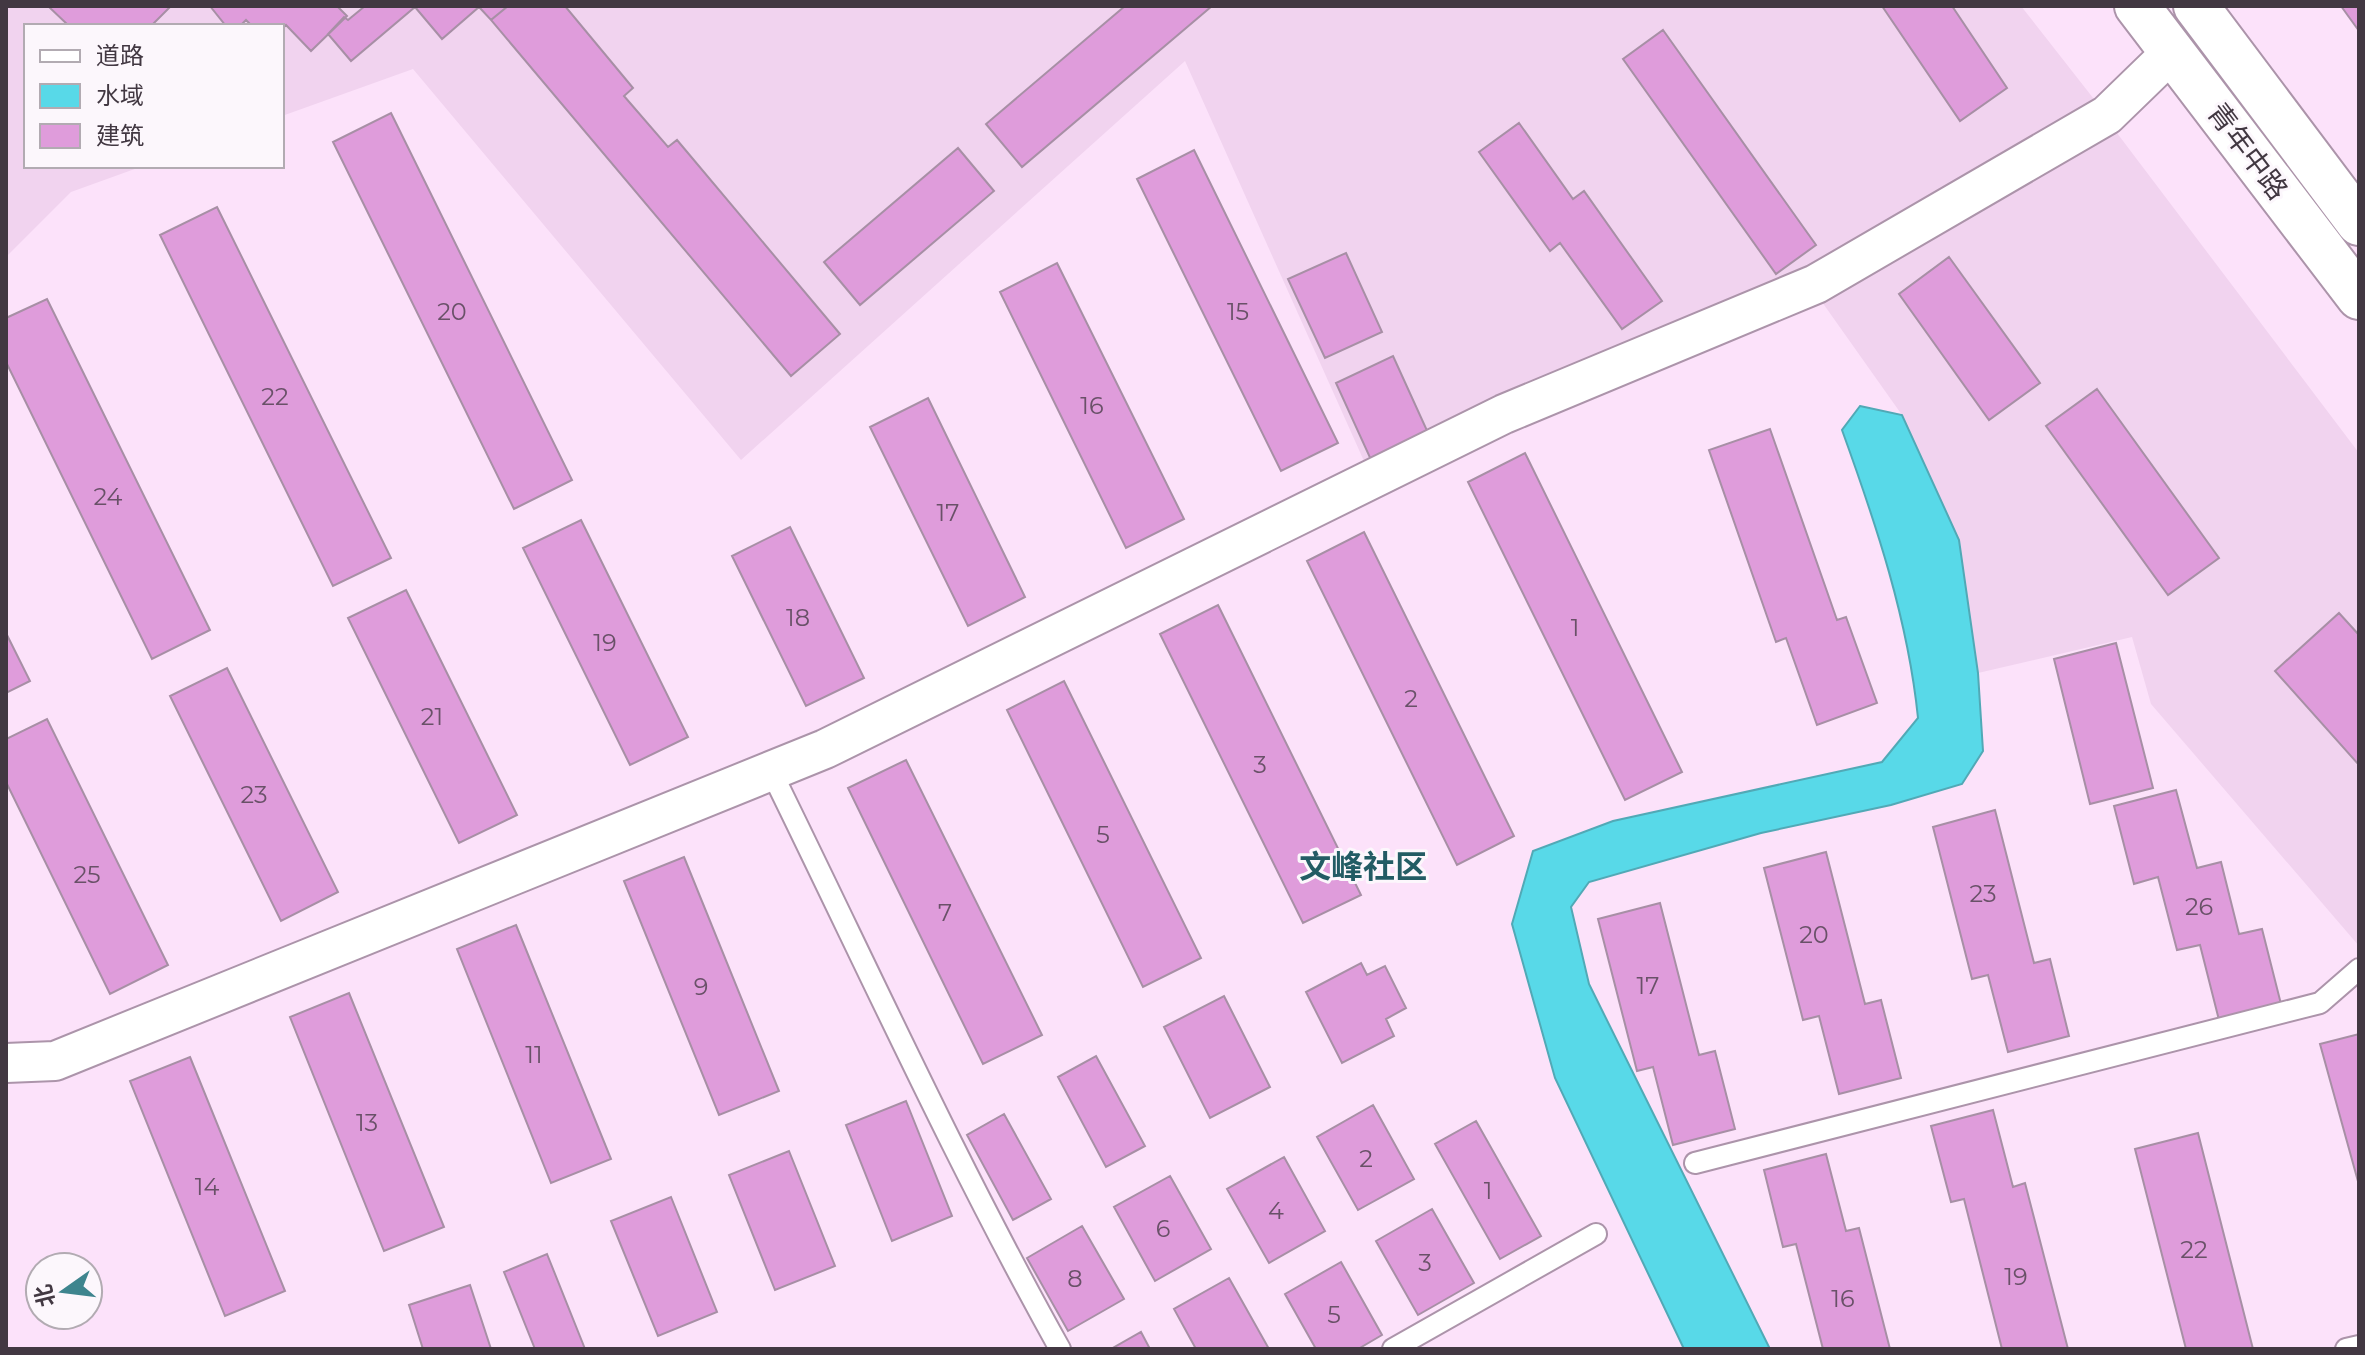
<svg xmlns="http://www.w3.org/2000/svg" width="2365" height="1355" viewBox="0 0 2365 1355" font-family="Montserrat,'Noto Sans SC',sans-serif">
<rect width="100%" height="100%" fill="#fce2fa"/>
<path fill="#f1d3ef" d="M6,6h2015l76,97 -299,169 -430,198 -183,-409 -444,399 -328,-391 -131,47v-90h-256v140h117l-72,26 -65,65z
M2117,133l242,320v493l-208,-242 -19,-67 -154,36 -19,-133 -57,-125 -80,-113z"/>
<path fill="#58d9e8" stroke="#51a9b6" stroke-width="2" d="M1860,406l42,9 57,125 19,133 5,78 -21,33 -71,21 -130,28 -172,49 -18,25 18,77 181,365h-86l-129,-271 -43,-154 21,-73 80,-30 269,-59 36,-44c-10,-99 -42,-194 -76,-288z"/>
<path fill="#df9cdb" stroke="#a78fa5" stroke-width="2" d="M48,6h123l-20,20h-82z
M210,6h127l10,10 -36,35 -25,-26 -4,4v-3h-30l-6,-6 -6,6h-14z
M365,6h143l-17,14 -12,-13 -37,32 -27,-32 -64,54 -23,-27 16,-17 4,3z
M508,6h57l68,82 -9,8 44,51 9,-7 163,194 -49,42 -300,-356z
M1125,6h87l-190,161 -36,-43z
M1882,6h70l55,82 -47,33z
M2341,6h18v25z
M1663,30l153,215 -40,29 -153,-215z
M391,113l181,367 -58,29 -181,-367z
M1519,123l54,76 11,-8 78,110 -40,28 -62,-86 -10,8 -71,-99z
M958,148l36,43 -134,114 -36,-43z
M1194,150l144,293 -57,28 -144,-292z
M217,207l174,351 -58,28 -173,-351z
M1346,253l36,79 -57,26 -37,-79z
M1949,257l91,126 -51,37 -90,-126z
M1057,263l127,256 -58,29 -126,-256z
M47,299l163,331 -58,29 -146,-297v-44z
M1393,356l36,79 -57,27 -36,-79z
M2097,389l122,169 -51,37 -122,-169z
M928,398l97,199 -57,29 -98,-199z
M1770,429l67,191 9,-3 31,86 -60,22 -31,-87 -10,4 -67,-192z
M1525,453l157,319 -57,28 -157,-318z
M581,520l107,217 -58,28 -107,-217z
M790,527l74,151 -58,28 -74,-150z
M1364,532l150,304 -57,29 -150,-304z
M406,590l111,225 -58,28 -111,-225z
M1218,605l143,290 -58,28 -143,-289z
M2339,613l20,22v130l-84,-94z
M6,633l24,48 -24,12z
M2116,643l37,145 -63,16 -36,-145z
M227,668l111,224 -57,29 -111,-225z
M1064,681l137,277 -58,29 -136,-277z
M47,719l121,246 -58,29 -104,-212v-43z
M906,760l136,275 -59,29 -135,-276z
M2176,790l21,78 24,-6 18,72 23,-5 19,75 -62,16 -19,-75 -23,5 -19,-73 -24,7 -20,-78z
M1995,810l39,153 16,-4 19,77 -61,16 -20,-77 -16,4 -39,-152z
M1826,852l39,152 16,-4 20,78 -62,16 -20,-78 -16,4 -39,-152z
M684,857l95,234 -60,24 -95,-234z
M1660,903l39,152 16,-4 20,78 -62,16 -20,-78 -16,4 -39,-152z
M516,925l95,234 -60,24 -94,-234z
M1361,963l6,12 18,-9 21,42 -20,11 8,17 -52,27 -36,-71z
M349,993l95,234 -60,24 -94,-234z
M1224,996l46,91 -60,31 -46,-91z
M2359,1034v151l-39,-141z
M1096,1056l49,90 -39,21 -48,-90z
M190,1057l95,234 -60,25 -95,-235z
M906,1101l46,115 -60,25 -46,-116z
M1373,1105l41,74 -56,31 -41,-73z
M1993,1110l20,77 12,-4 43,166h-66l-38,-150 -13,3 -20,-76z
M1004,1114l47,85 -38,21 -46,-85z
M1476,1121l65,115 -41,23 -65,-115z
M2198,1133l55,216h-67l-51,-200z
M789,1151l46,115 -60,24 -46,-115z
M1826,1154l20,77 13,-3 31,121h-67l-27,-105 -13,3 -19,-77z
M1284,1157l41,74 -56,32 -42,-74z
M1170,1176l41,73 -56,32 -41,-74z
M671,1197l46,115 -59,24 -47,-115z
M1432,1209l42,74 -56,32 -42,-74z
M1082,1226l42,73 -56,32 -41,-73z
M547,1254l38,95h-50l-31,-77z
M1341,1262l41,73 -24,14h-42l-31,-55z
M1229,1278l40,71h-73l-22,-40z
M470,1285l21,64h-68l-14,-44z
M1141,1332l9,17h-39z"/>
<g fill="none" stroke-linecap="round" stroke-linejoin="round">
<g stroke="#ac94aa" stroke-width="24">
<path id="service" d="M771,771c95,193 184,390 289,578
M1695,1163l625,-160 39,-34
M1393,1349l203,-115
M2346,1349l13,-3"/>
</g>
<g stroke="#ac94aa" stroke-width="42">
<path id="minor" d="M6,1063l49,-2 770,-312 679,-335 312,-130 291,-169 65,-63"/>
</g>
<g stroke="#ac94aa" stroke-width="48">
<path id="secondary" d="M2137,6l222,291
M2196,6l163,217"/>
</g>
<use href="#service" stroke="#fff" stroke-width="20"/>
<use href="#minor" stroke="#fff" stroke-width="38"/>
<use href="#secondary" stroke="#fff" stroke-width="44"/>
</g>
<g text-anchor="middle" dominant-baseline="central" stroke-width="6" stroke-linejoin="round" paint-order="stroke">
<g font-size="24" fill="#695168">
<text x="452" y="311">20</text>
<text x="1238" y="311">15</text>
<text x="275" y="396">22</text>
<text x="1092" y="405">16</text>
<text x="108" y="496">24</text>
<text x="948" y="512">17</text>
<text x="798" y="617">18</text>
<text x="1575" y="627">1</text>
<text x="605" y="642">19</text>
<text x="1411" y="698">2</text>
<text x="432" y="716">21</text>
<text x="1260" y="764">3</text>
<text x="254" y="794">23</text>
<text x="1103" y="834">5</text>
<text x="87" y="874">25</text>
<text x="1983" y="893">23</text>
<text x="2199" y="906">26</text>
<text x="945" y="912">7</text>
<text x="1814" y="934">20</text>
<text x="1648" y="985">17</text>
<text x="701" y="986">9</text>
<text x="534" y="1054">11</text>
<text x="367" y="1122">13</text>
<text x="1366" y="1158">2</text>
<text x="207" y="1186">14</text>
<text x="1488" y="1190">1</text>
<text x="1276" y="1210">4</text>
<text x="1163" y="1228">6</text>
<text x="2194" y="1249">22</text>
<text x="1425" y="1262">3</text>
<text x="2016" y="1276">19</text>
<text x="1075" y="1278">8</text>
<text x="1843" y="1298">16</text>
<text x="1334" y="1314">5</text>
</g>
<g font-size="28" fill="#423842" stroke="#fcf7fc">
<text transform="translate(2248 151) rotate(53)">青年中路</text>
</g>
<g font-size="32" font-weight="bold" fill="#235c64" stroke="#fcf7fc">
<text x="1363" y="866">文峰社区</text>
</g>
</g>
<rect width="2365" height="1355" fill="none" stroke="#423842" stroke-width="16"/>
<rect x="24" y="24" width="260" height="144" fill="#fcf7fc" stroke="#b2abb2" stroke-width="2"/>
<rect x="40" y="50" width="40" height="12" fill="#ffffff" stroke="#b2abb2" stroke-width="2"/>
<text x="96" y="64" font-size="24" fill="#423842">道路</text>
<rect x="40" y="84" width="40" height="24" fill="#58d9e8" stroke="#b2abb2" stroke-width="2"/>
<text x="96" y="104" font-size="24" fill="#423842">水域</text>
<rect x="40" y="124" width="40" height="24" fill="#df9cdb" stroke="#b2abb2" stroke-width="2"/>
<text x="96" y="144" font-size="24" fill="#423842">建筑</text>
<g transform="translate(64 1291) rotate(256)"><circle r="38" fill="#fcf7fc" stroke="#b2abb2" stroke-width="2"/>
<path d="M0-6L14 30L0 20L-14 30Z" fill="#3e858e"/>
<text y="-12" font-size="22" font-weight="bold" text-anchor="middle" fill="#423842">北</text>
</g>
</svg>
